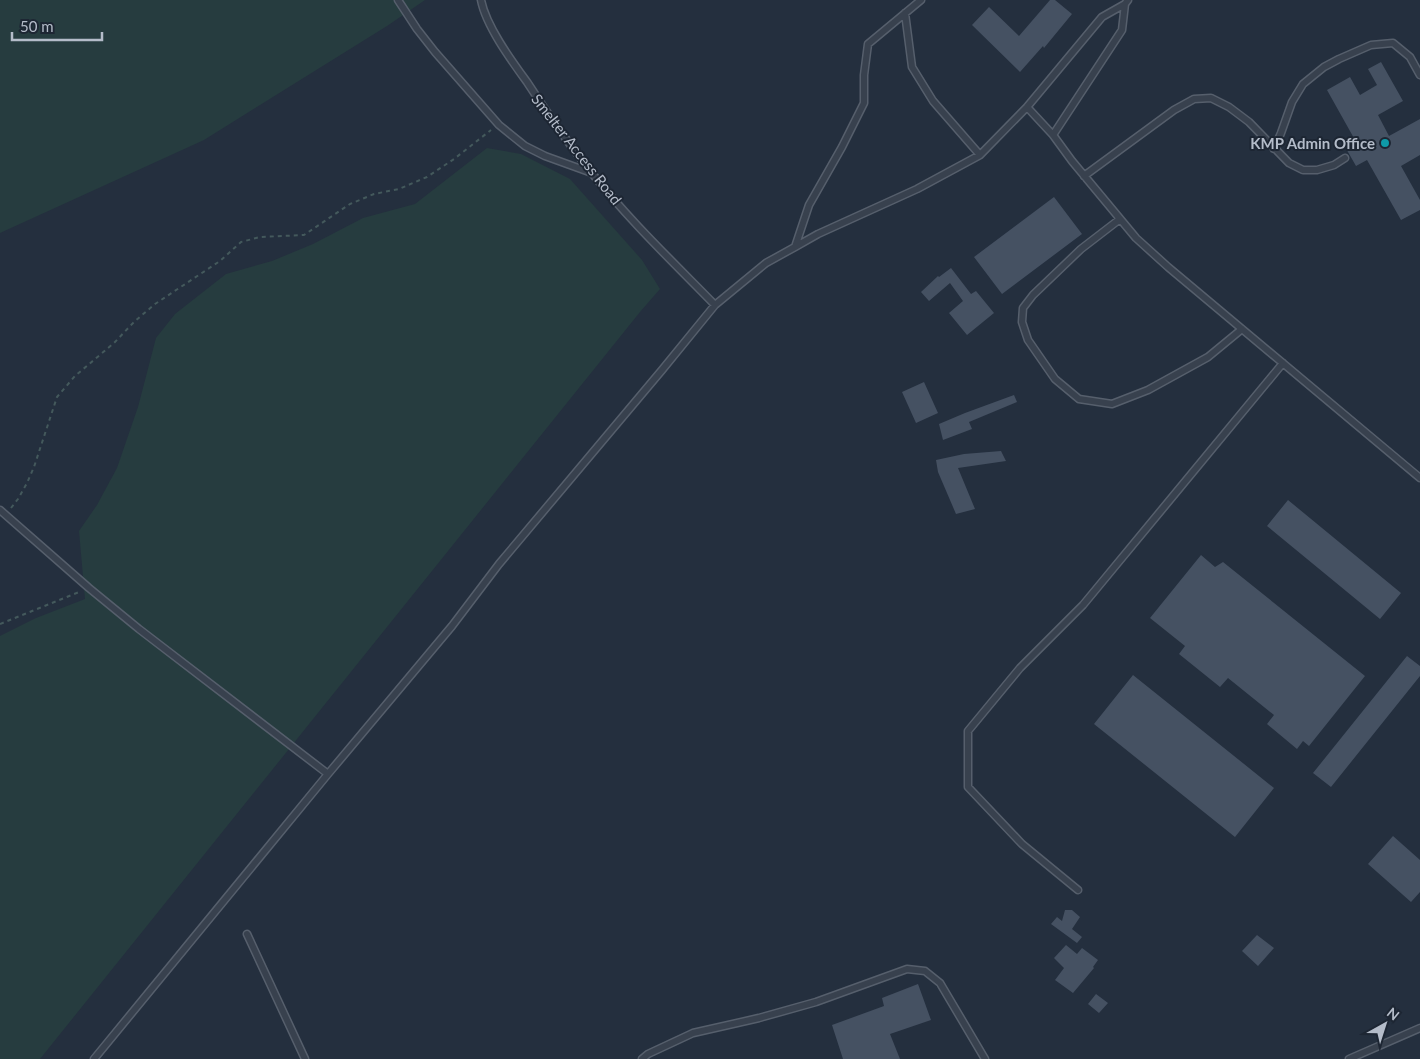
<svg xmlns="http://www.w3.org/2000/svg" width="1420" height="1059" viewBox="0 0 1420 1059" font-family="Lato,sans-serif">
<rect width="100%" height="100%" fill="#242f3e"/>
<path fill="#263c3f" d="M0,0h425l-38,26 -183,114 -204,93z
M487,148l34,6 49,25 72,81 18,29 -20,23 -600,747h-40v-423l36,-18 49,-19 -6,-68 18,-26 20,-37 21,-61 18,-69 19,-24 51,-40 46,-13 41,-17 50,-26 52,-14z"/>
<path fill="#455162" d="M1050,0h5l17,14 -28,34 -1,-2 -23,26 -48,-47 17,-18 30,29z
M1381,62l22,39 -25,14 11,21 31,-17v36l-19,11 19,34v10l-19,10 -34,-60 -11,6 -12,-21 11,-5 -28,-50 23,-13 10,18 17,-10 -9,-16z
M1054,197l28,37 -80,60 -28,-37z
M951,268l20,26 5,-3 18,22 -27,22 -18,-22 14,-12 -13,-18 -21,18 -8,-9 17,-16 1,1z
M924,382l14,31 -22,10 -14,-31z
M1014,395l3,7 -48,20 3,7 -29,11 -4,-16 26,-11z
M1001,451l5,10 -48,7 17,41 -19,5 -18,-42 -2,-12 28,-6z
M1288,500l113,93 -21,26 -113,-93z
M1201,555l14,12 8,-5 142,114 -56,70 -6,-5 -6,8 -30,-25 7,-9 -46,-37 -8,9 -41,-33 6,-8 -35,-28z
M1407,656l13,10v10l-89,111 -18,-14z
M1133,675l141,113 -39,49 -141,-113z
M1393,836l27,24v32l-9,10 -43,-38z
M1065,910h7l8,7 -8,12 10,8 -5,6 -26,-19 6,-7 5,4z
M1257,935l17,13 -16,18 -16,-15z
M1066,945l11,9 5,-6 16,12 -5,7 1,1 -21,25 -18,-13 9,-12 -10,-10z
M918,984l13,36 -41,14 10,25h-57l-11,-34 52,-19 -2,-8z
M1096,994l12,9 -9,10 -11,-9z"/>
<g fill="none" stroke-linecap="round" stroke-linejoin="round">
<g stroke="#565f6c" stroke-width="9">
<path id="service" d="M398,0l19,29 18,23 64,73 26,21 20,10 47,17
M481,0c5,26 30,60 46,82 20,31 41,61 64,90 37,47 82,90 124,133
M905,13l7,54 21,34 47,54
M1027,107l26,28 19,26 64,77 32,29 252,211
M1053,135l69,-105 3,-26
M1274,149l7,-16 11,-31 11,-18 21,-17 15,-8 32,-14 22,-2 17,14 10,18
M1084,176l90,-66 20,-11 17,-1 18,9 20,15 40,41 14,7h14l17,-5 11,-7
M1120,219l-39,30 -48,46 -10,13 -1,14 6,18 27,39 24,20 33,5 36,-14 60,-33 34,-28
M795,247l14,-42 33,-58 22,-44v-28l4,-31 53,-44
M0,510l89,78 50,41 189,145
M1078,890l-56,-46 -54,-57v-56l52,-63 63,-63 200,-242
M247,934l58,125
M94,1059l234,-285 124,-148 47,-62 163,-194 53,-65 51,-42 29,-16 23,-13 99,-45 63,-34 47,-48 75,-90 23,-13 3,-4
M642,1059l6,-5 45,-21 66,-15 57,-16 91,-33 18,2 15,12 45,76
M1349,1059l71,-31"/>
</g>
<path stroke="#44595c" stroke-width="2" stroke-dasharray="4 4" stroke-linecap="butt" d="M11,508l7,-9 9,-16 7,-16 23,-70 18,-21 39,-33 20,-21 21,-18 65,-43 21,-19 19,-5 44,-2 46,-31 24,-10 25,-5 28,-12 27,-18 37,-29
M0,624l79,-32"/>
<use href="#service" stroke="#38414e" stroke-width="6"/>
</g>
<circle fill="#0f9aa8" stroke="#1d2633" stroke-width="2" cx="1385" cy="143" r="5"/>
<g text-anchor="middle" dominant-baseline="central" stroke-width="4" stroke-linejoin="round" paint-order="stroke">
<g font-size="15" font-weight="bold" fill="#b4bcc9" stroke="#1d2633" text-anchor="end">
<text x="1375" y="143">KMP Admin Office</text>
</g>
<g font-size="15" fill="#b4bcc9" stroke="#1d2633">
<text transform="translate(577 149) rotate(52)">Smelter Access Road</text>
</g>
</g>
<g transform="translate(1385 1024) rotate(39)" stroke="#1d2633" stroke-width="4" paint-order="stroke">
<path d="M0-4L9 19L0 12L-9 19Z" fill="#b4bcc9"/>
<text y="-8" font-size="14" font-weight="bold" text-anchor="middle" fill="#b4bcc9">N</text>
</g>
<path d="M12 32v8h90v-8" fill="none" stroke="#b4bcc9" stroke-width="2.5"/>
<text x="20" y="32" font-size="15" fill="#b4bcc9" stroke="#1d2633" stroke-width="4" paint-order="stroke">50 m</text>
</svg>
